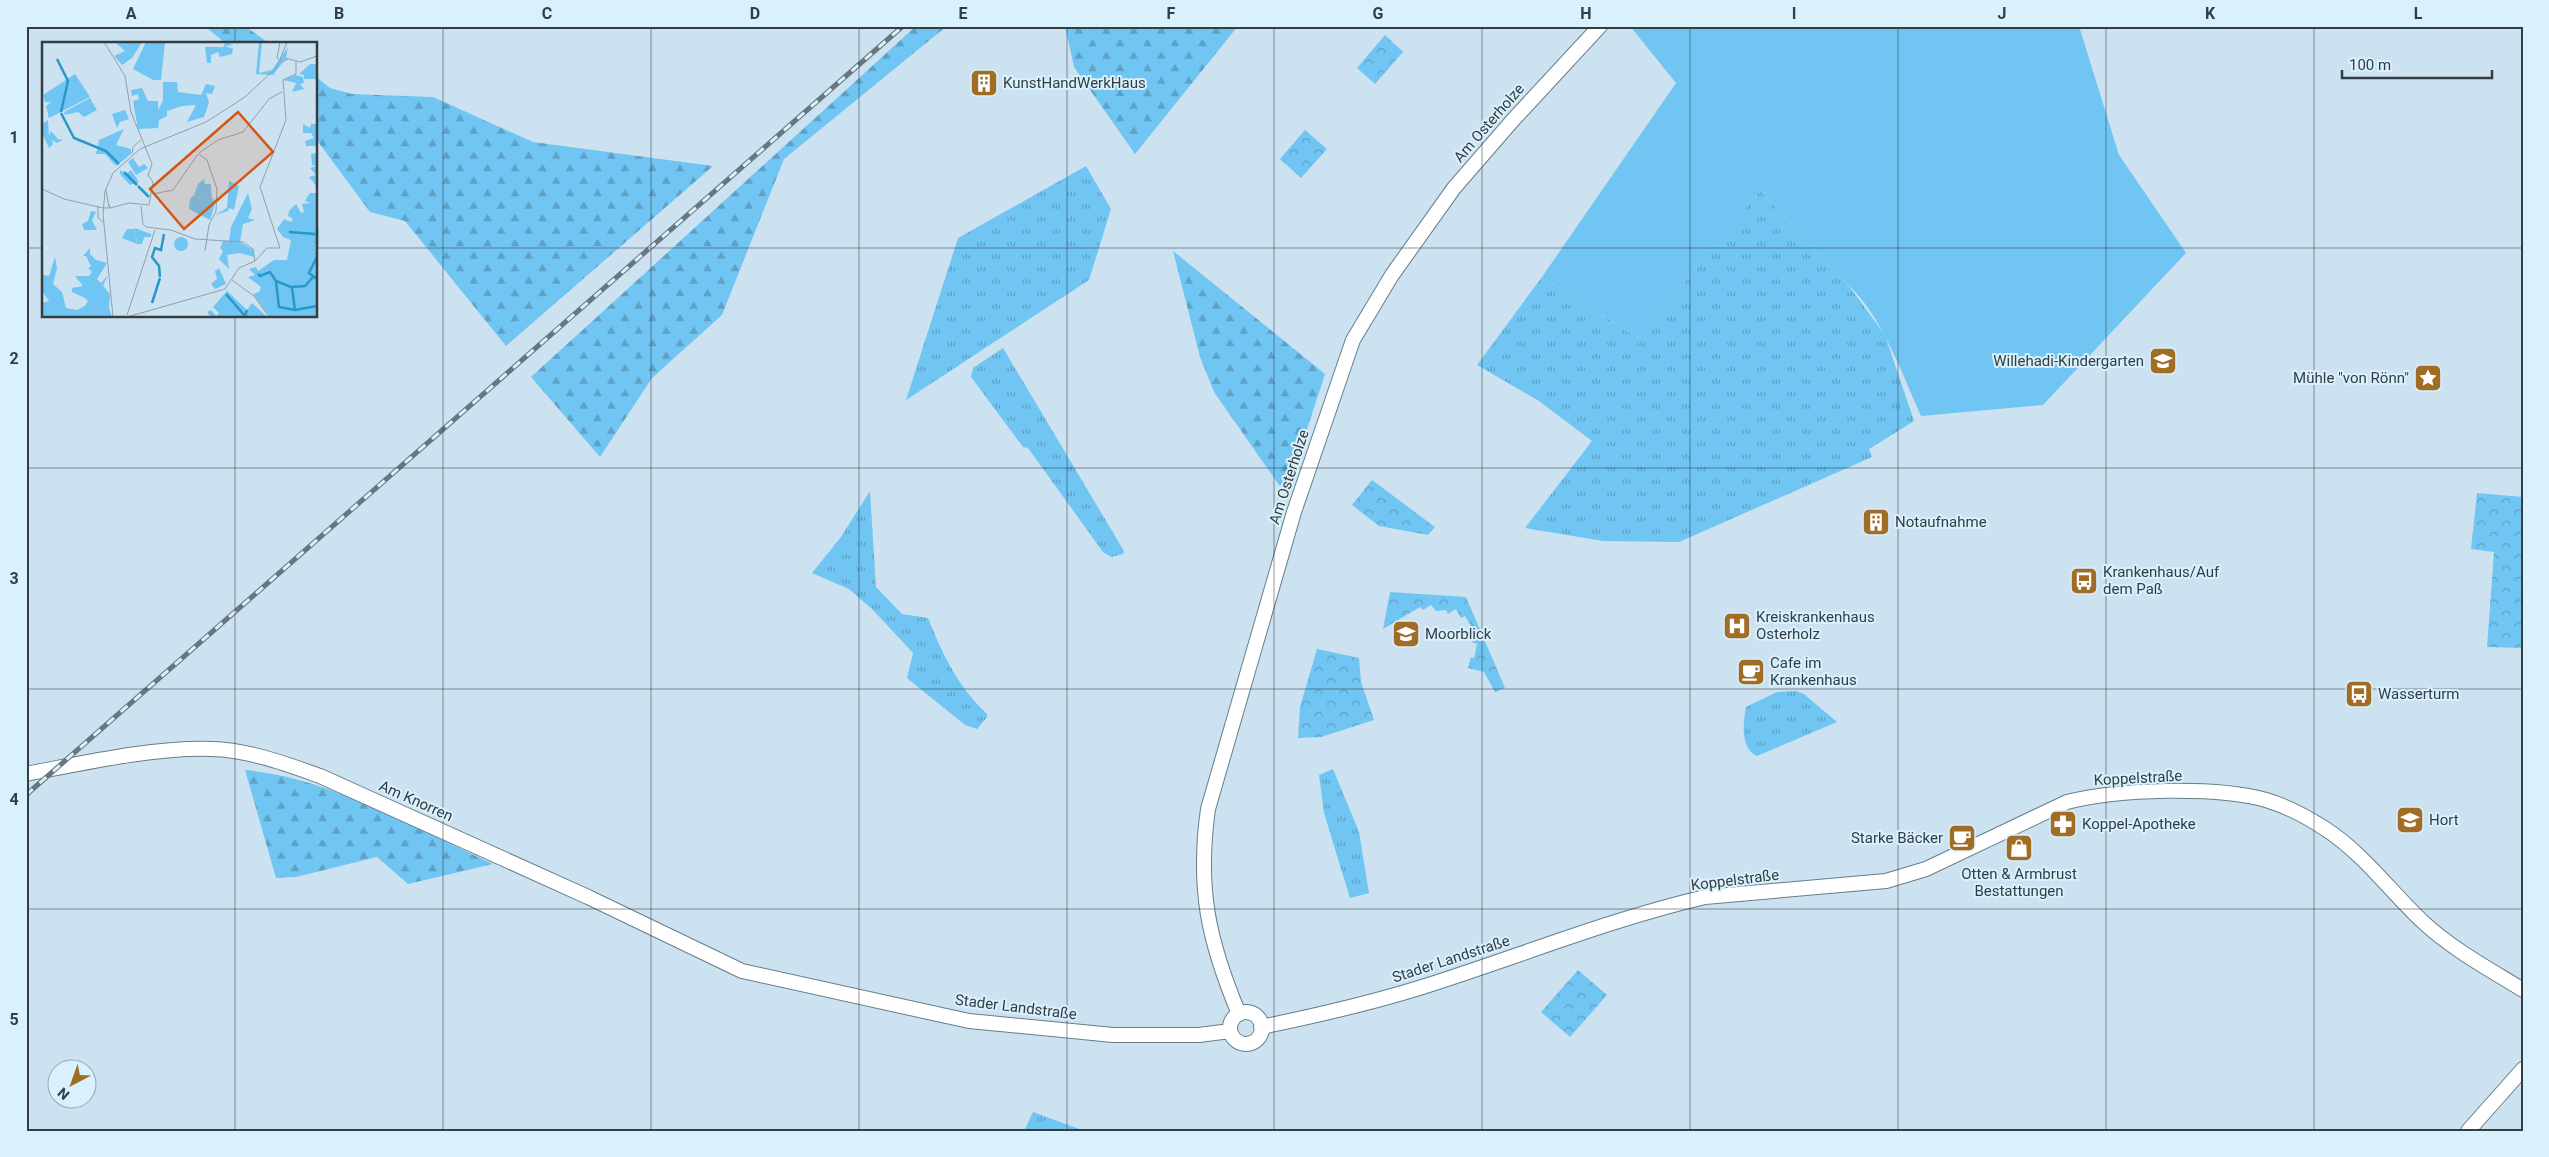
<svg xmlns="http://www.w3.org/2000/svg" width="2549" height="1157" viewBox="0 0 2549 1157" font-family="Roboto,sans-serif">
<defs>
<pattern id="grass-tufts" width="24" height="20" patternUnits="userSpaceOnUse" patternTransform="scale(1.25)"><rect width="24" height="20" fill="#70c5f2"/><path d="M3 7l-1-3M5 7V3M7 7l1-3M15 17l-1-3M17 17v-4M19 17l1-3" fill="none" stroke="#5da1c6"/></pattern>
<pattern id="forest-firs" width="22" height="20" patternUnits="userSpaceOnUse" patternTransform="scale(1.25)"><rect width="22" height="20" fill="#70c5f2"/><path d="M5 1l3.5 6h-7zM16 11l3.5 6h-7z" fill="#5da1c6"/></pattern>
<pattern id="park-crowns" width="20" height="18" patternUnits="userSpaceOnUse" patternTransform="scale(1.25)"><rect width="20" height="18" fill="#70c5f2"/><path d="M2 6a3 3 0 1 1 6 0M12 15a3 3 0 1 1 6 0" fill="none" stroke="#5da1c6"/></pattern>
</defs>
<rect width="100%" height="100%" fill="#cce2f0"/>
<path fill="url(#grass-tufts)" d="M1086,166l25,43 -22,71 -183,120 52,-162z
M1760,190l81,89 8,7 36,49 29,86 -45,28 3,8 -193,85 -76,-1 -78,-13 67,-87 -53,-40 -62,-36 65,-88 97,61z
M1003,348l121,203 -1,3 -12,3 -8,-5 -75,-104 -5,-1 -52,-70 2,-9z
M870,491l6,96 26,27 26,4c14,35 30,69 59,96v3l-10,12 -12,-4 -58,-47 6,-25 -40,-43 -24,-21 -37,-16 29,-36z
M1796,691l8,3 33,28 -80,34c-17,-8 -14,-33 -11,-49l31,-15z
M1333,769l26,63 10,61 -19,5 -26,-85 -5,-38z
M1033,1112l49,18 -58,1z"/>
<path fill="url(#forest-firs)" d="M205,26h40l25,18h-44z
M916,26h31l-163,133 -62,156 -70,63 -52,79 -69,-80z
M1065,26h173l-103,128 -61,-87z
M316,77l14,11 22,6 81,3 100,45 180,24 -207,180 -101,-125 -35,-9 -54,-73z
M1173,251l152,123 -32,98 -7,13h-7l-65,-93 -14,-35z
M245,770c87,8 169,58 248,94l-85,20 -31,-27 -81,20 -20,1z"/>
<path fill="url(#park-crowns)" d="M1385,35l18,17 -28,32 -18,-16z
M1305,130l22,19 -26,29 -21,-19z
M1372,480l63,47 -7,8 -49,-9 -27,-21z
M2477,493l46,4v151l-36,-1 7,-95 -23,-3z
M1390,592l76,5 39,91 -10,4 -11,-20 -16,-4 3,-11 3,1 3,-14 -5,-2 1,-13 -8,-13 -4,2 -5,-9 -8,5 -2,-4 -10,1 -5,-6 -8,5 -3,-3 -37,22z
M1317,649l42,9 2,24 13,38 -53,17 -23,1 2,-31z
M1578,970l29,25 -37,42 -29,-25z"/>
<path fill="#70c5f2" d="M1630,26h449l40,129 67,98 -143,152 -122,11c-19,-42 -42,-109 -80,-137l-81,-89 -121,148 -97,-61 134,-194z"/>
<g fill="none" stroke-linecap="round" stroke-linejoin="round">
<g stroke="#697d89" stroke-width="16">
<path id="tertiary" d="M26,774c58,-11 128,-27 186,-25 37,1 74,15 108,27l268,121 154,74 227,50 144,14h86l31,-4
M1230 1028a16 16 0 1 1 32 0a16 16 0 1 1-32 0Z
M1239,1014c-31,-74 -42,-126 -31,-205l86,-297 59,-172 39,-65 62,-87 59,-68 87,-94
M1261,1027c54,-11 106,-23 158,-39 96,-30 188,-68 286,-91l181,-16 40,-12 141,-67c51,-13 148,-16 199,-2 20,6 41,17 58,28 38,24 66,63 99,94 29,27 66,47 100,68
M2468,1131l55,-62"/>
</g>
<use href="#tertiary" stroke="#fff" stroke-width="14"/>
<g stroke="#68767e" stroke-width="5">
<path id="rail" d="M26,795l877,-769"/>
</g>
<use href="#rail" stroke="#d9f0fd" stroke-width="3" stroke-dasharray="9" stroke-linecap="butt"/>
</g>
<path fill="none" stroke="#343d42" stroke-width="1" stroke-opacity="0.55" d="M235,26v18M443,26v1105M651,26v1105M859,26v1105M1067,26v1105M1274,26v1105M1482,26v1105M1690,26v1105M1898,26v1105M2106,26v1105M2314,26v1105M26,248h18M316,248h2207M235,316v815M26,468h2497M26,689h2497M26,909h2497"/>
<defs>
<g id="building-square" transform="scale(1.4375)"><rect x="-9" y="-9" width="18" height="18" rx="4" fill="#a16d25" stroke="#d9f0fd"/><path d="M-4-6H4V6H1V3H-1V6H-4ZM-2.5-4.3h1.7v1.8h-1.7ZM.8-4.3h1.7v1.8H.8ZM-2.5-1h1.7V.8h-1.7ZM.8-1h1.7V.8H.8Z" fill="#fff"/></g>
<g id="school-square" transform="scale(1.4375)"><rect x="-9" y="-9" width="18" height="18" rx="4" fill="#a16d25" stroke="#d9f0fd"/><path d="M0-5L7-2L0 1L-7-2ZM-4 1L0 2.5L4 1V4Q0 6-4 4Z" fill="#fff"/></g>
<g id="sight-square" transform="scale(1.4375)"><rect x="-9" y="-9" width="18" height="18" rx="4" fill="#a16d25" stroke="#d9f0fd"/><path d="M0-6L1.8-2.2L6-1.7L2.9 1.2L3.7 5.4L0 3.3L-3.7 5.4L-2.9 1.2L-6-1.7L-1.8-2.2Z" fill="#fff"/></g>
<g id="bus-square" transform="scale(1.4375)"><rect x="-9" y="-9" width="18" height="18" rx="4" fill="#a16d25" stroke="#d9f0fd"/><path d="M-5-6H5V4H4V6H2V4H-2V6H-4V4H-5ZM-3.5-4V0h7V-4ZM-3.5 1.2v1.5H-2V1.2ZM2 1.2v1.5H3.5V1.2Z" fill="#fff"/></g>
<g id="hospital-square" transform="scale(1.4375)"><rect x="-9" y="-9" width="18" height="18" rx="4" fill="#a16d25" stroke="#d9f0fd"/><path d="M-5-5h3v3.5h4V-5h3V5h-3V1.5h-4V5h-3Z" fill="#fff"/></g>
<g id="cafe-square" transform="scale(1.4375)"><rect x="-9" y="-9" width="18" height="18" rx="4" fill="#a16d25" stroke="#d9f0fd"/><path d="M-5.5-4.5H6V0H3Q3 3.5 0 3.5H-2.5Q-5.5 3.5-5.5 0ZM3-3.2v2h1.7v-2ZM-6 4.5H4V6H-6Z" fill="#fff"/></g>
<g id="pharmacy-square" transform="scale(1.4375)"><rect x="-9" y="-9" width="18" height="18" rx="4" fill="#a16d25" stroke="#d9f0fd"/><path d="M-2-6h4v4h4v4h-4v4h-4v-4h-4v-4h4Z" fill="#fff"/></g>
<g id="shop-square" transform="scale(1.4375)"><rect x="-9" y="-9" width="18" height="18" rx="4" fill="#a16d25" stroke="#d9f0fd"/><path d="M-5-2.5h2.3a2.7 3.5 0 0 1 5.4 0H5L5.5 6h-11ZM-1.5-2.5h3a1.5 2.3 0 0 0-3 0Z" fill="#fff"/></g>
</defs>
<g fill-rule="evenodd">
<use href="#building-square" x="984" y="83"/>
<use href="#school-square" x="2163" y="361"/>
<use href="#sight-square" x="2428" y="378"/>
<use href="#building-square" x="1876" y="522"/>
<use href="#bus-square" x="2084" y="581"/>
<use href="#hospital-square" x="1737" y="626"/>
<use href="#school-square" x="1406" y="634"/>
<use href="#cafe-square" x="1751" y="672"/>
<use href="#bus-square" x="2359" y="694"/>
<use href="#school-square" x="2410" y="820"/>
<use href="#pharmacy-square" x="2063" y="824"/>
<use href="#cafe-square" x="1962" y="838"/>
<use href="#shop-square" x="2019" y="848"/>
</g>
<g text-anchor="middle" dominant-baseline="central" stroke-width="4" stroke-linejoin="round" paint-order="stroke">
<g font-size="15" fill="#343d42" stroke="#d9f0fd" text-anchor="start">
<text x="1003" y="83">KunstHandWerkHaus</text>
<text x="2144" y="361" text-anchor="end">Willehadi-Kindergarten</text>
<text x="2409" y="378" text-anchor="end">Mühle "von Rönn"</text>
<text x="1895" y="522">Notaufnahme</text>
<text x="2103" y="572">Krankenhaus/Auf<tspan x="2103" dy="17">dem Paß</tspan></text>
<text x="1756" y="617">Kreiskrankenhaus<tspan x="1756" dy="17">Osterholz</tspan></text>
<text x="1425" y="634">Moorblick</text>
<text x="1770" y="663">Cafe im<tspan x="1770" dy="17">Krankenhaus</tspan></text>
<text x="2378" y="694">Wasserturm</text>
<text x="2429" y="820">Hort</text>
<text x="2082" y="824">Koppel-Apotheke</text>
<text x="1943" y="838" text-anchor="end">Starke Bäcker</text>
<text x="2019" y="874" text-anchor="middle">Otten &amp; Armbrust<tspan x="2019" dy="17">Bestattungen</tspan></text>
</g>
<g font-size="15" fill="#343d42" stroke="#d9f0fd">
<text transform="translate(1489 123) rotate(-49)">Am Osterholze</text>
<text transform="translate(1289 477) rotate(-72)">Am Osterholze</text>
<text transform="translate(2138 778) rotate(-3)">Koppelstraße</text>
<text transform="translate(416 801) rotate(24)">Am Knorren</text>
<text transform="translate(1735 880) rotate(-7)">Koppelstraße</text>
<text transform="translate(1451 959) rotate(-18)">Stader Landstraße</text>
<text transform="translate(1016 1007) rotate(7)">Stader Landstraße</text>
</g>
</g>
<g transform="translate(42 42)">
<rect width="275" height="275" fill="#cce2f0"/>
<path d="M73,0h27l-10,16 -10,7 -8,-9 11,-5zM104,0h19l-4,38h-8l-20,-11zM184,0l7,3 -8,1 8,3 -1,5 -12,3 -2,-5 -7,3v8h-4l-2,-16h18zM33,32l15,23 -41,21 -3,-12 5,-4h-6l-2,-7zM254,33l7,2 1,6 -4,1 4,5 -12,3 4,-9 -13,-3zM121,40h14l1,10 23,3 5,-11 9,2 -3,8 -6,-1 3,10 -5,14 -17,5 9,-17 -14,1 -15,5v5l-8,4 -1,8 -20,1 -5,-28 6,-2 -1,-5 -6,2 -1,-6 11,-2 6,13h10v9l5,-9zM48,56l7,12 -13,7 -6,-5 -13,3 -1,-3zM83,68l4,9 -9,3 -3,6 -5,-14zM6,78l1,16 2,-5 7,8 5,1 -6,3 -5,-3 1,4 -4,4 -7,-15v-9zM261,82l7,4 1,-4h5l1,22h-11l-1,-5 9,-3 -3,-5h-8zM82,87l-8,16 15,4v5l-15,12 -11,-12h-9l3,-14zM275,111v34l-8,-10 7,-2 -6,-7 6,-2 -4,-1 -1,-11zM162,137l1,5h6v5l-5,1v8l-12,-3 4,-11zM268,151h7v124h-47l-17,-23 6,-2 2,-5 -13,-10 7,-2 -6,-6 7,-2 2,4 16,-11h13l4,-20 -8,-3 -6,-8 7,-10 7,3 2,-3 -5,-3 1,-5 7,-7 5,9 3,-1 -2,-8 9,-1 -6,-2zM93,186l16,6v3h-7l-2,7h-5zM185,249l20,19 5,-7 15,14h-56l-4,-5 4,-2 5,6 3,-3 -6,-6z" fill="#70c5f2"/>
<path d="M217,0h3l-3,31 13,-3 16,-23 -2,11 -13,17 -17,-1zM78,128l6,4 5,-4 8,12 -9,3 -10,-11zM187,139l10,5 -5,24 -5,-2 -1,3 -13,4 12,-7zM206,151l4,16 -4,9 7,2 -12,4 -3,18 13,8 1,7 -14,-4 -13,2 2,14 -10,-10 4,-8 -3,-3 3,-7h6l2,-14zM85,187h8l2,15 -15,-6zM177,226l7,16 -11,5 -4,-5 6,-5 -2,-8z" fill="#70c5f2"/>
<path d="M132 202a7 7 0 1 1 14 0a7 7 0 1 1-14 0Z" fill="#70c5f2"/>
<path d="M48,206v6l6,6 11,3 -10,16 4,4 7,-8 -5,11 7,8 -1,14 3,9h-70v-14l7,-2 -7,-10v-16l7,1 6,-19 2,11 -4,16 9,8 4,16 11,2 8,-4 3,-5 -3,-3 -13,-6v-4l11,-2 -8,-10h14l3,-4 -4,-4 3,-2 -5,-10h-3z" fill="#70c5f2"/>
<path d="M268,22h7v15h-13v-4l-5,-1zM91,116l6,9 5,-3 4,4 -12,7 -8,-13zM164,147h5l1,10 4,1 -6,20 -21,-11 1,-10 4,-4 12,3zM49,169l5,1 -4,8 5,10h-13l-2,-6 6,-3z" fill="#70c5f2"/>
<path fill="none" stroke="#2898ca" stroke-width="2.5" d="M15,17l11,22 -7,31M19,71l13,25 32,13 13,13M82,130l13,13M96,144l11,11M275,185v17M247,190l26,2M275,215l-8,16 8,6M216,232l2,2 10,-4 6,9 15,6 14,-1 8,-9M118,235l-1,-11 -7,-9 3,-9 6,2 3,-16M234,240l3,25 16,3M250,246l3,22 22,-4M184,252l19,22 2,-6M110,261l8,-25"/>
<path fill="none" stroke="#8fa0aa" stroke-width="1" d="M62,0l21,34 6,36 21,52 -4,11 5,7 -4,23 -20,-2 -19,5M238,0l-3,16 5,4 6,-3M243,16l15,4 17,-6M157,111l19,-13 25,-8 26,-33 13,-7M90,112l1,-7 8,-7M157,112l8,6 10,29 -1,22 -7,14 -4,26M0,147l22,10 39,9h7l-1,-3M64,148l3,17M111,152l20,-4 25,-36M56,164v12l5,4M99,164l2,18 3,3 25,3 24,9 48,3 10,7 2,12M190,238l22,16 15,21M85,273l28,-85M71,275l-10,-103 2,-23 8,-18 27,-24 66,-27 39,-25 32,-30 10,-25M85,275l98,-28 14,-21 16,-7 12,-13h13l-20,-61 26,-67 -3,-40 13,-6v-12"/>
<path fill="#d65611" fill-opacity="0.15" stroke="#d65611" stroke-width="2.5" d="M196,70l35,40 -89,77 -34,-40z"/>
<rect width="275" height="275" fill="none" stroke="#343d42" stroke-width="2.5"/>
</g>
<rect width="2549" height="1157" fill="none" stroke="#d9f0fd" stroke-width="55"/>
<g transform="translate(72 1084) rotate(221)"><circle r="24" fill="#d9f0fd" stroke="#97a8b2"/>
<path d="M0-4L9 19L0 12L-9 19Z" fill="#a16d25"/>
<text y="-8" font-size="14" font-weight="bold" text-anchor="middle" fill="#343d42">N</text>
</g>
<path d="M2342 70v8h150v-8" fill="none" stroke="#343d42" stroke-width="2.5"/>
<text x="2349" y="70" font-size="15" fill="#343d42" stroke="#d9f0fd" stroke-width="4" paint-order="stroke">100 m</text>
<rect x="28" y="28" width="2494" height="1102" fill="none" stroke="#343d42" stroke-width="2"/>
<g font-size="16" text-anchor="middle" font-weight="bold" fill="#343d42">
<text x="131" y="19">A</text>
<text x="339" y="19">B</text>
<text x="547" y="19">C</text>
<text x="755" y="19">D</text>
<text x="963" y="19">E</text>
<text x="1171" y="19">F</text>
<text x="1378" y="19">G</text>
<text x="1586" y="19">H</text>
<text x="1794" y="19">I</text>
<text x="2002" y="19">J</text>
<text x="2210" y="19">K</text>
<text x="2418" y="19">L</text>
<text x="14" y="143">1</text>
<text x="14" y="364">2</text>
<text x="14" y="584">3</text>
<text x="14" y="805">4</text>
<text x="14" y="1025">5</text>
</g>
</svg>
